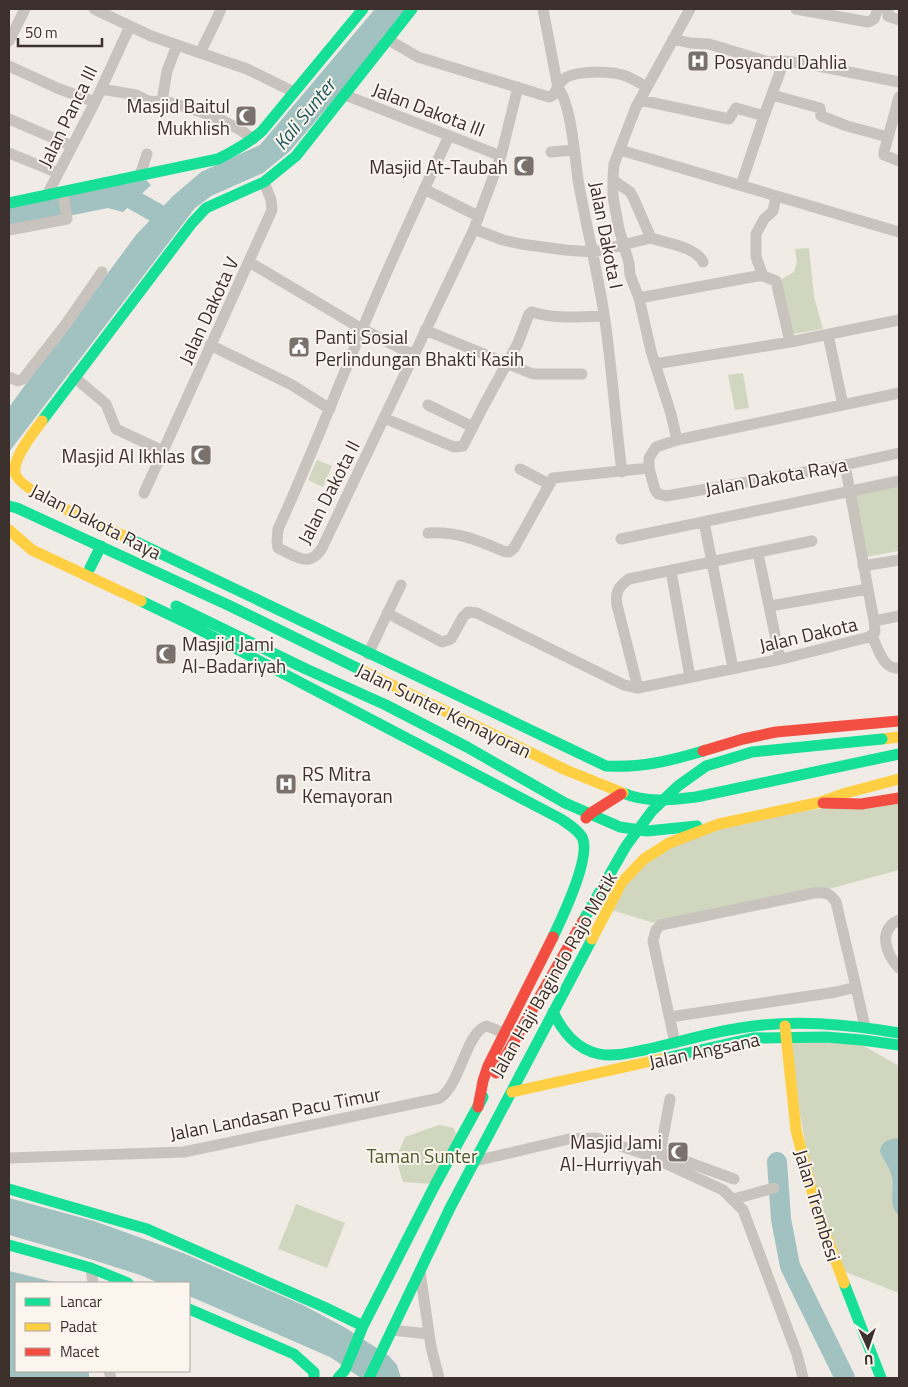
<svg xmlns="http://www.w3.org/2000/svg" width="908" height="1387" viewBox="0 0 908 1387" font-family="'Titillium Web',sans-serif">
<rect width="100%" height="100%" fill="#f0ebe5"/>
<path fill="#d1d6bf" d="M809,248l5,49 9,32 -31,5 -14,-53 16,-9 3,-10 -2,-13z
M743,373l6,35 -14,2 -7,-35z
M317,460l15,6 -9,21 -15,-7z
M899,484v67l-34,6 -12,-65z
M899,797v73l-85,23 -153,32 -53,-16 36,-50 75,-35z
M786,1036l62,1 51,29v227l-61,-24 -20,-55z
M439,1125l15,3 3,11 -24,45 -30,-2 -7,-23 9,-22z
M296,1204l49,19 -18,45 -49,-19z"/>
<path fill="#a1c2c1" d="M375,9h36l-121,142 -27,22 -52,23 -16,12 -186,244v-45l127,-172 37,-39 28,-24 59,-27z
M146,180l5,5 -28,27 -15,-4 -99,20v-21z
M899,1138v78c-12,-14 -4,-23 -7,-39 -2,-10 -9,-17 -12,-26 2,-11 10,-12 19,-13z
M9,1198l85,23 89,32 120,52 41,22 45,29 8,9 4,13h-40l-31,-21 -141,-61v-13h-30l-19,-8 -72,-23 -59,-17z
M9,1271l49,12h-42v88h73v7h-80z"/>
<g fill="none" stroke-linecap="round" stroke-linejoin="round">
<path stroke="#a1c2c1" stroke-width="20" d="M111,196l12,-2 46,26
M777,1162l4,57 9,47 55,112"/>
<path stroke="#c9c3be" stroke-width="11" d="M94,9l57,27 96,33 47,23
M543,9l15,79c13,15 17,70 20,92 8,45 19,89 26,134 8,52 11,105 18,158
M796,9l72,13 6,-3 4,-10
M888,9v7l11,4
M387,39l31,18 131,40 4,-2c3,-4 5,-10 8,-13 9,-13 52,-11 65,-6 7,3 14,7 21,11
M673,39l17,4 19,1 60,18 15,-1 24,3 91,18
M9,41l16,-32
M200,53c7,-15 15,-29 21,-44
M9,66l48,22 38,14
M101,89l35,6 12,6 20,1 25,7 29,11 20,11 11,8
M345,95l156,61
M772,95l48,13 1,8 26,10 41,11
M899,97l-15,55v3l15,6
M640,100l89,19 7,-11 28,8 20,-55
M162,101l5,-30 10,-26
M9,119l63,27
M449,136c-30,64 -60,128 -87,194 -28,66 -54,134 -84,199l-1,13 1,6c18,8 31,21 44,0l152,-319 27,-73 17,-69
M620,150l279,82
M551,152l22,-2
M9,153l49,20
M140,175l7,-21
M741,185l23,-69
M424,189l54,27
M47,195l48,-93 35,-76
M474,229l29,11 18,4 44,6 28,2 58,-14 -18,-41 -3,-5 -17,-12
M9,230l58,-11 -4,-27
M651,238c15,5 45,9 52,24
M249,262l113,67 52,26
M763,276l-7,-19v-23l8,-15 9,-8 3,-15
M639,298l118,-22h6l13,5 14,61
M425,330l108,44h49
M828,335l15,70
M210,345l82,40 38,24
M655,364l135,-22 109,-22
M9,377l9,4 5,-2 43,-55 36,-52
M74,377l32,27 10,25 47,22
M899,393l-222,47 -21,7 -7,11v10l6,22 3,4 8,2 179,-31 54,-12
M428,405l45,22
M384,418l70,29 9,-1 21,-41 34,-62 11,-29 3,-2c21,7 50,5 72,4
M677,440l-6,-26 -20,-63 -12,-53 -9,-23 -1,-12 -10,-34 -6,-32v-17l1,-16 22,-57 54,-98
M520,469l29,15
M144,493l128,-283 -1,-10 -7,-18
M704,522l29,146
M428,533c28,-2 50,7 75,18l6,1 5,-4 39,-70 96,-10
M621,539l278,-58
M758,553l22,106
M863,566l36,-6
M671,571l19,106
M770,606l98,-17
M387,613l55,29 9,-3 12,-22 5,-5 9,1 147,72 14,3 148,-30 83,-21 6,-5 -1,-11 -29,-156
M874,621l25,-5
M872,636c6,12 11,34 27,32
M368,654l33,-69
M638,688l-21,-83c-2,-13 1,-18 12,-26l183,-38
M899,920c-22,10 -13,34 0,48
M856,987l9,40
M670,1017l166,-25 20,-5 -20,-85c-6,-9 -11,-10 -22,-9l-153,32 -5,5 -3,11 22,102
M660,1152l74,27
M9,1158l175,-6 256,-54c21,-14 26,-67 47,-72l17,7
M659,1159l11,-60
M475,1161l94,-22 27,-1 49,16 78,36 20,20 54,144 6,24
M734,1199l40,-11
M91,1268l2,15
M420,1272l11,75 8,31
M392,1330l37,4
M109,1371l2,7"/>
<path stroke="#16e098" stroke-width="11" d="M9,203l209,-44c16,-8 31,-16 44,-28l101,-122
M42,421l150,-198 14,-15 58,-26 32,-26 116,-147
M9,506l8,2 211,97 135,66
M124,536l482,230c34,2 64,-5 97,-15
M90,568l11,-22
M141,601l46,22 374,196c7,5 16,10 21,18 10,19 -20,81 -29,100
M176,606l130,63 80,36 81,42 98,56 55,24 27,4 50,-5
M623,793c23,10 48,7 73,4l203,-43
M553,1012c10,20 23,37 46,42 15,3 30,-1 45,-4 32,-7 64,-17 96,-22 53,-9 106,-4 159,5
M661,1059l92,-21 73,-1 36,3 37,5
M9,1189l138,40 177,78 39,19
M9,1245l82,23 37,15
M844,1283l37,95
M189,1309l105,45 20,18v6
M338,1378l7,-8 18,-44 72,-141 48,-88
M369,1378l81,-170 142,-269"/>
<path stroke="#ffcf43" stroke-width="11" d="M42,421c-8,11 -29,36 -27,51 2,19 89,55 109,64
M9,530l23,20 109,51
M363,671l203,99 57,23
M882,739l17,-2
M592,939l30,-57 22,-23 25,-16 50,-19 102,-22 25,-9 53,-14
M785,1026l11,104 22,84 26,69
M512,1092l149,-33"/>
<path stroke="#f24e42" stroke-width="11" d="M703,751l40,-12 33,-7 123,-11
M823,803l38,1 38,-6
M586,818l5,-5 30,-19
M478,1107l5,-26 5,-15 65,-129"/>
<path stroke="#16e098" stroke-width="11" d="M583,921l43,-75 26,-35 26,-25 28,-20 46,-14 130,-13"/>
<path stroke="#f24e42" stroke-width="11" d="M496,1073l87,-152"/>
</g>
<defs>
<g id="hospital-square" transform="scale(1.125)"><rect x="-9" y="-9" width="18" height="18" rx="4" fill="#7a716c" stroke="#fbf5ee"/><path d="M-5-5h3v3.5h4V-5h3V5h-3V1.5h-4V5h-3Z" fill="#fff"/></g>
<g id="mosque-square" transform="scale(1.125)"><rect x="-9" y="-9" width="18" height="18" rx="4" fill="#7a716c" stroke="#fbf5ee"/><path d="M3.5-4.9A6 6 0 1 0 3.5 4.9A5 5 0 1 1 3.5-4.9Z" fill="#fff"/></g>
<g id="civic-square" transform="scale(1.125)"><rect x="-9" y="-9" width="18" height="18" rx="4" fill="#7a716c" stroke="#fbf5ee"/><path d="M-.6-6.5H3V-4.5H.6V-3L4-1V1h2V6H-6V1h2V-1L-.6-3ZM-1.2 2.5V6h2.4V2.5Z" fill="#fff"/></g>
</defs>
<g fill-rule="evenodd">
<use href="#hospital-square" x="698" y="61"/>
<use href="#mosque-square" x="246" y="116"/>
<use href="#mosque-square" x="524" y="166"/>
<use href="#civic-square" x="299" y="347"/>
<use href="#mosque-square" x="201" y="455"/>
<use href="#mosque-square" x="166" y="654"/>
<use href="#hospital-square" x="286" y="784"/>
<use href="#mosque-square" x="678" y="1152"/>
</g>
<g text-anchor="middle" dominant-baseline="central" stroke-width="4" stroke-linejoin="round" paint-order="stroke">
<g font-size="19" fill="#3b302b" stroke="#fbf5ee" text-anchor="start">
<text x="714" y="61">Posyandu Dahlia</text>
<text x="230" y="105" text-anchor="end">Masjid Baitul<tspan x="230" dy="22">Mukhlish</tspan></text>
<text x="508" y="166" text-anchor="end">Masjid At-Taubah</text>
<text x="315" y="336">Panti Sosial<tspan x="315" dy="22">Perlindungan Bhakti Kasih</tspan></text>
<text x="185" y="455" text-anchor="end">Masjid Al Ikhlas</text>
<text x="182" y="643">Masjid Jami<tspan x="182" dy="22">Al-Badariyah</tspan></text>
<text x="302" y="773">RS Mitra<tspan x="302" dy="22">Kemayoran</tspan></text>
<text x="662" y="1141" text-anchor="end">Masjid Jami<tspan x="662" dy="22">Al-Hurriyyah</tspan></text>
</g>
<g font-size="19" fill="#3b302b" stroke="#fbf5ee">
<text transform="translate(429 109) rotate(21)">Jalan Dakota III</text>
<text transform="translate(67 116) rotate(-64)">Jalan Panca III</text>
<text transform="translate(607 235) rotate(79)">Jalan Dakota I</text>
<text transform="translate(208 310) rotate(-65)">Jalan Dakota V</text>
<text transform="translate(776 476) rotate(-10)">Jalan Dakota Raya</text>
<text transform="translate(328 492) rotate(-63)">Jalan Dakota II</text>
<text transform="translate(96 521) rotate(27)">Jalan Dakota Raya</text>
<text transform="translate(808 634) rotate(-13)">Jalan Dakota</text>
<text transform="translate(444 710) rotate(26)">Jalan Sunter Kemayoran</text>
<text transform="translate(553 974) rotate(-60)">Jalan Haji Bagindo Rajo Motik</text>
<text transform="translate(704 1050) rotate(-12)">Jalan Angsana</text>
<text transform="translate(275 1113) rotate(-11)">Jalan Landasan Pacu Timur</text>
<text transform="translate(818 1205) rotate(73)">Jalan Trembesi</text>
</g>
<g font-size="19" fill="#4a5a2e" stroke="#fbf5ee">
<text x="422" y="1155">Taman Sunter</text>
</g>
<g font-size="20" font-style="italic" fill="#1f5a5e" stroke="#fbf5ee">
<text transform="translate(304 114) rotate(-51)">Kali Sunter</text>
</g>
</g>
<rect width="908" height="1387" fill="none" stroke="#3b302b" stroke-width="20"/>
<rect x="15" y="1282" width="175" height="90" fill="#fbf5ee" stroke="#aea6a0"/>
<rect x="25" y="1298" width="25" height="8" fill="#16e098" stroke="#aea6a0"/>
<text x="60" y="1307" font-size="15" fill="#3b302b">Lancar</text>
<rect x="25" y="1323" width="25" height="8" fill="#ffcf43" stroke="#aea6a0"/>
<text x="60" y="1332" font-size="15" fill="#3b302b">Padat</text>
<rect x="25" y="1348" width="25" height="8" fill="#f24e42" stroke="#aea6a0"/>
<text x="60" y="1357" font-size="15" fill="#3b302b">Macet</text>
<g transform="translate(868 1347) rotate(177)" stroke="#fbf5ee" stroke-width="4" paint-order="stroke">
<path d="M0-4L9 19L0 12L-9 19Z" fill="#3b302b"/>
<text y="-8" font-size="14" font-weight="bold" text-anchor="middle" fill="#3b302b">U</text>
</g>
<path d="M18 38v8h84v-8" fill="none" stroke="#3b302b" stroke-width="2.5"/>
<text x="25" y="38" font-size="15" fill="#3b302b" stroke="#fbf5ee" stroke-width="4" paint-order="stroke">50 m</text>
</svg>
